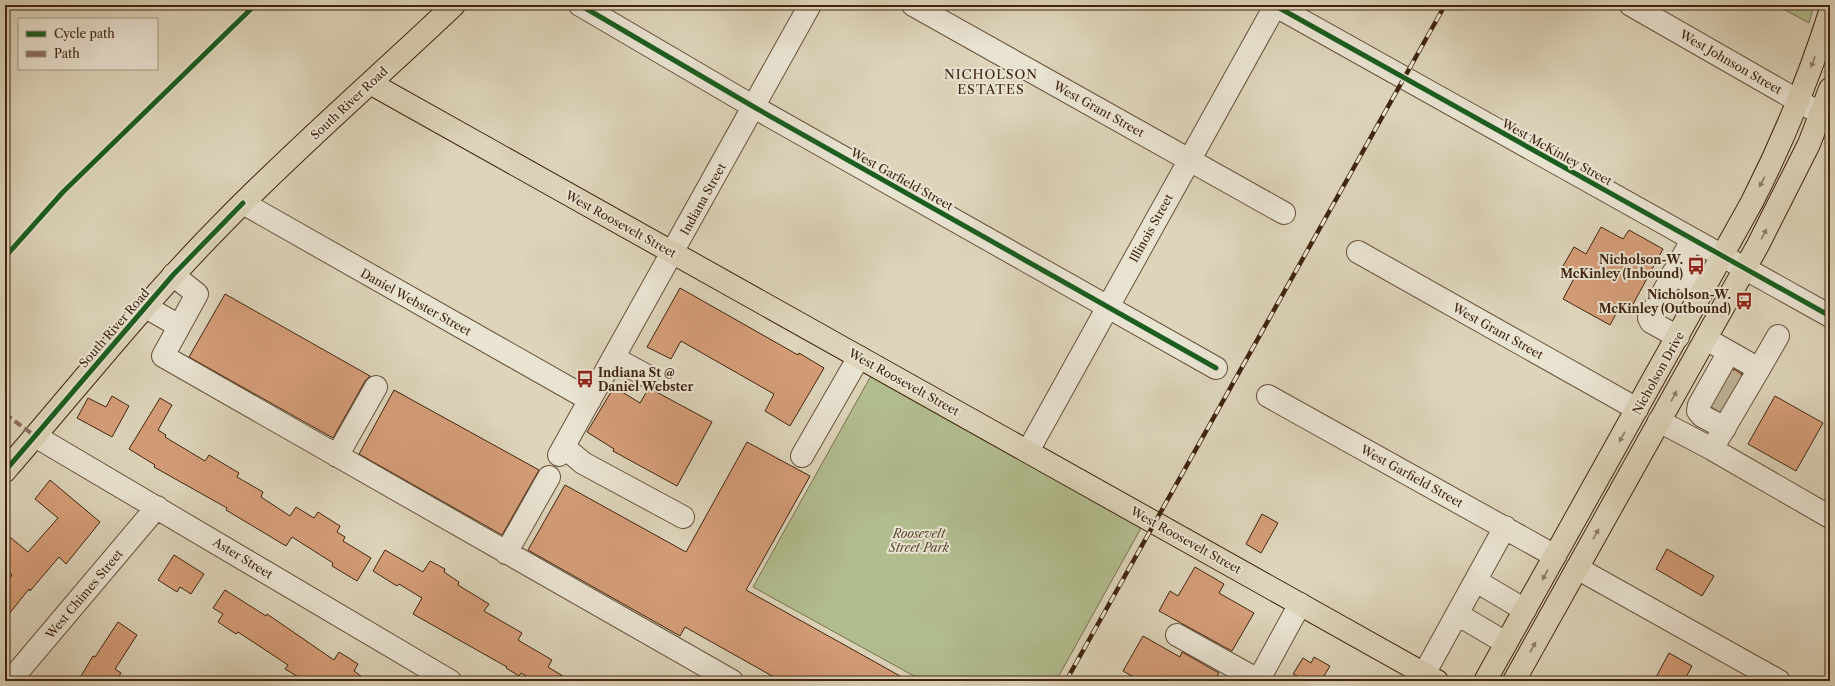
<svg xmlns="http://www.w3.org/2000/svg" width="1835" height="686" viewBox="0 0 1835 686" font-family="'Libre Caslon Text',serif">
<rect width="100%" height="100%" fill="#ddd4ba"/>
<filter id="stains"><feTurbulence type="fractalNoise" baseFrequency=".005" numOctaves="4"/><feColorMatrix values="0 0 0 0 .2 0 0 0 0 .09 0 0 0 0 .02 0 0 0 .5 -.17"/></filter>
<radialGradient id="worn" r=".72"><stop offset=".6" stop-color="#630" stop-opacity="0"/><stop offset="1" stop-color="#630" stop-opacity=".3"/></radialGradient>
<path fill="#b2bd8f" stroke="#79714f" d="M1776,5h38l-5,18z
M872,374l269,154 -85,153h-133l-170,-94z"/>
<path fill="#d49d78" stroke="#40250f" d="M1601,227l22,12 6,-9 34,19 -31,57 -9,-5 -13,24 -47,-26 14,-26 -14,-7 11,-19 12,7z
M680,288l118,67 1,-2 25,15 -34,58 -25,-15 9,-17 -93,-53 -10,18 -24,-12z
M225,294l145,82 -5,5 -32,57 -144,-81z
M1734,369l8,5 -22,37 -8,-4z
M614,387l26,16 9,-15 63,34 -35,64 -64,-35 1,-2 -27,-17z
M394,390l145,80 -37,65 -143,-81z
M112,396l17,10 -17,31 -35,-19 11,-20 18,9z
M1775,396l48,27 -27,48 -48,-27z
M160,398l12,7 -14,25 8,5 -1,2 40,24 4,-6 30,18 -2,4 26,15 -2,5 29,19 6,-9 18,11 4,-6 22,14 -3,6 8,5 -2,4 28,17 -14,23 -25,-15 1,-3 -41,-26 -6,9 -60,-36 1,-2 -73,-41 1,-2 -26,-16z
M747,442l63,34 -64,114 163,91h-128l-96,-54 -5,9 -152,-86 37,-65 121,67z
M50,480l50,42 -34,42 -7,-7 -29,34 -1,-2 -24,30v-35l7,-9 -7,-6v-36l23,19 30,-34 -23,-19z
M1262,514l16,9 -17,30 -15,-9z
M1667,549l47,27 -12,20 -46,-27z
M385,550l38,22 7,-11 15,8 -1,3 15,10 -1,3 31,19 -5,7 38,22 -4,7 34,20 -4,7 23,14h-36l-14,-8 -2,3 -13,-8 1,-1 -94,-53 9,-16 -23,-14 -2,2 -24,-15z
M174,555l30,19 -13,20 -11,-7 -3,5 -19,-12z
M1195,567l29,17 -5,9 35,20 -22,38 -73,-40 11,-20 8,5z
M225,590l41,26 1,-2 67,46 5,-8 19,12 -4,7 14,10h-63l-20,-12 3,-4 -50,-33 -2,2 -18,-12 5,-8 -10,-6z
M118,622l19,13 -22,34 6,4 -5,8h-38l15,-25 2,1z
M1143,636l37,21 2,-5 37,21 -5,8h-73l-18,-10z
M1669,653l23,13 -8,15h-30z
M1314,657l16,9 -9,15h-25l3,-4 -6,-3 10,-16 8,5z"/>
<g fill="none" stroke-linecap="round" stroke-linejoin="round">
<path stroke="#beb198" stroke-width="22" stroke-dasharray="22 11" stroke-linecap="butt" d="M1724,378l13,8
M1713,395l14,8"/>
<g stroke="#67513a" stroke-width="24">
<path id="minor" d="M580,5l174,102 462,261
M913,5l371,208
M1274,5l556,311
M1631,5l199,114
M243,203l347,197
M1358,252l279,157
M1673,273l31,17
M173,275l24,19 -34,62 569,325
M146,307l33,19
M1678,337l-27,-15 -2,-4 43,-78
M1706,339l53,30 -47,80
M614,358l33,18
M1759,369l19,-33
M1268,396l287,160
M1659,421l53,28 118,68
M1725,428l-23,-12 -4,-5 1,-6 30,-53
M35,436l415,245
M564,447l19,16 100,54
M1028,451l247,-445
M559,455l251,-450
M337,456l39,-69
M802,456l57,-99
M506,553l43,-76
M1577,568l202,113
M1476,581l49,29
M1457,614l49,29
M1177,635l81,45
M1424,674l81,-147
M10,681l147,-174
M1258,681l42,-77"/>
</g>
<g stroke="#40250f" stroke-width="24">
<path id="major" d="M370,83l1067,598
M5,471c72,-83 140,-169 217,-247 74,-76 155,-146 232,-219
M1485,681l267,-479c31,-61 57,-124 78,-190
M1514,681l244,-436 51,-101 21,-55"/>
</g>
<use href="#minor" stroke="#e9e3d2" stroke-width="22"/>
<use href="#major" stroke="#ddd4ba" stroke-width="22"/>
<g stroke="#40250f" stroke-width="4.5">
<path id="rail" d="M1066,681l379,-676"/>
</g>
<use href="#rail" stroke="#e9e3d2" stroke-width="3" stroke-dasharray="9" stroke-linecap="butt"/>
<path stroke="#8d6e63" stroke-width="4" stroke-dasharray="8 4" stroke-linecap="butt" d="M5,414l30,22"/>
<g stroke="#e9e3d2" stroke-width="8">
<path id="cycleway" d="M580,5l174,102 462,261
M1274,5l556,311
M5,257l58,-65 192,-187
M5,471l168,-196 70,-72"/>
</g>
<use href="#cycleway" stroke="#1b5e20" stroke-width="5"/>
</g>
<defs><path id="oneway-solid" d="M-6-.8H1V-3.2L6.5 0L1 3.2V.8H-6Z"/></defs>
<g fill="#8e7c64">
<use href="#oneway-solid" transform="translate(1813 62) rotate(110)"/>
<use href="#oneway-solid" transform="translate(1762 182) rotate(117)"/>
<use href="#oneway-solid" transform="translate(1764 234) rotate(-62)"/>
<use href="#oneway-solid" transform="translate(1674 396) rotate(-61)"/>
<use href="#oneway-solid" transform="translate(1622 437) rotate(119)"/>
<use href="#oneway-solid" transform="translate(1596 534) rotate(-61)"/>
<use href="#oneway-solid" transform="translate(1545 575) rotate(119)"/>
<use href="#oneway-solid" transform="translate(1533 647) rotate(-61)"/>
</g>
<defs>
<g id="bus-bare" transform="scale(1.38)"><path d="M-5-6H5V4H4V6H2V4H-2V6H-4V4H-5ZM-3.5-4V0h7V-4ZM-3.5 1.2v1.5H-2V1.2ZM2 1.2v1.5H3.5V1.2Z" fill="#8f2418" stroke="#e9e3d2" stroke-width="2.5" paint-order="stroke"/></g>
</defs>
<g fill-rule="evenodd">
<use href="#bus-bare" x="1696" y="266"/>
<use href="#bus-bare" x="1744" y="301"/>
<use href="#bus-bare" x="585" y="379"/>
</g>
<g text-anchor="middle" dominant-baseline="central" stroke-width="4" stroke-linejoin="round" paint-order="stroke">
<g font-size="12" fill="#40250f" stroke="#e9e3d2">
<text transform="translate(1731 62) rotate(30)">West Johnson Street</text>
<text transform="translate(349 103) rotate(-43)">South River Road</text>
<text transform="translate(1099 109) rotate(29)">West Grant Street</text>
<text transform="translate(1557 152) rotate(29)">West McKinley Street</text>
<text transform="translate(902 179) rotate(29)">West Garfield Street</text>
<text transform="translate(703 199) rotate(-61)">Indiana Street</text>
<text transform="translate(621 224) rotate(29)">West Roosevelt Street</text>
<text transform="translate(1151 228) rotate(-61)">Illinois Street</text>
<text transform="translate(416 302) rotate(29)">Daniel Webster Street</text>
<text transform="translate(114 328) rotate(-49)">South River Road</text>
<text transform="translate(1498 331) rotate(29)">West Grant Street</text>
<text transform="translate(1658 373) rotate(-61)">Nicholson Drive</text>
<text transform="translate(904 382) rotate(29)">West Roosevelt Street</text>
<text transform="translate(1412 476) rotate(29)">West Garfield Street</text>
<text transform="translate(1186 540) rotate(29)">West Roosevelt Street</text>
<text transform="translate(243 558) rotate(31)">Aster Street</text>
<text transform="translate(84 594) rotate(-50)">West Chimes Street</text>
</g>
<g font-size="12" font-weight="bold" fill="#40250f" stroke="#e9e3d2" text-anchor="end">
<text x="1683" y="259">Nicholson-W.<tspan x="1683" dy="14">McKinley (Inbound)</tspan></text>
<text x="1731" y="294">Nicholson-W.<tspan x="1731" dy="14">McKinley (Outbound)</tspan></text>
<text x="598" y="372" text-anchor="start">Indiana St @<tspan x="598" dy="14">Daniel Webster</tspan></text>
</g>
<g font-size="12" font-style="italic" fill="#5c4b2f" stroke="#e9e3d2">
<text x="919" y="533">Roosevelt<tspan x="919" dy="14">Street Park</tspan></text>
</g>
<g font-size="13" letter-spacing="1" fill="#40250f" stroke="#e9e3d2">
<text x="991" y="74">NICHOLSON<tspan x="991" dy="15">ESTATES</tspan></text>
</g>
</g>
<rect width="1835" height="686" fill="none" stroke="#ddd4ba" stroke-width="20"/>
<rect x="6" y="6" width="1823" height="674" fill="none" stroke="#40250f" stroke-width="2"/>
<rect x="10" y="10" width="1815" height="666" fill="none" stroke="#40250f"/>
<rect x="18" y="18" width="140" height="52" fill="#e9e3d2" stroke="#a59784"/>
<rect x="26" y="31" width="20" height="6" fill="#1b5e20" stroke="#a59784"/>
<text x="54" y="38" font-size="12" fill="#40250f">Cycle path</text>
<rect x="26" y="51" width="20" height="6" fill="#8d6e63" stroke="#a59784"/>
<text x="54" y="58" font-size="12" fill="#40250f">Path</text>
<rect width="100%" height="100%" filter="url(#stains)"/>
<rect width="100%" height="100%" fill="url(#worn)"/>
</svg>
